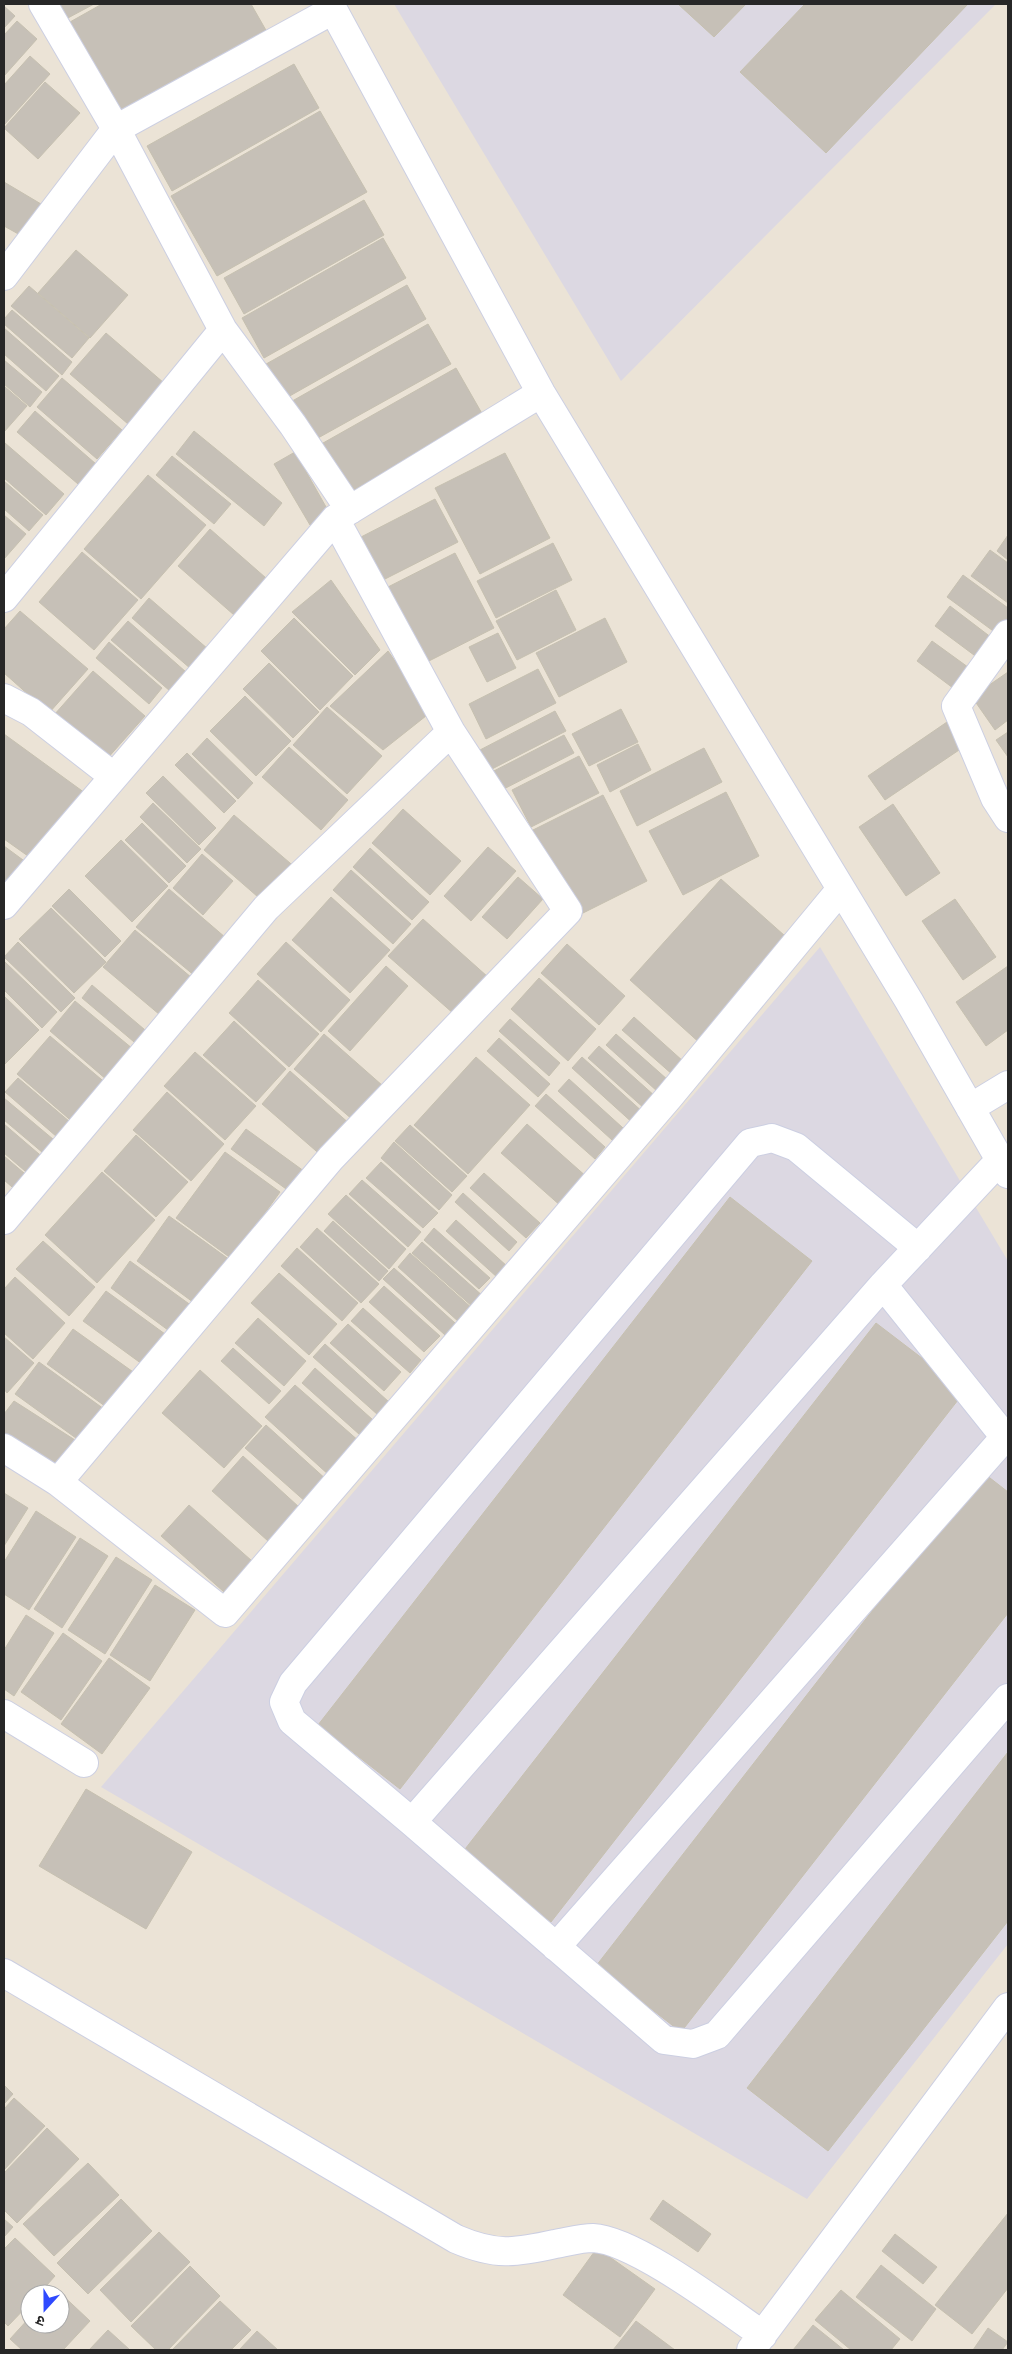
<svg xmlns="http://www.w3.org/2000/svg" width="1012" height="2354" viewBox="0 0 1012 2354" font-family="Manrope,'Noto Sans Devanagari',sans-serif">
<rect width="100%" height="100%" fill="#ebe3d6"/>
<path fill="#dcd8e2" d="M394,4h602l-375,377z
M820,947l188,314v683l-201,255 -706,-412z"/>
<path fill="#c6c0b7" stroke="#c6c0b0" d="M57,4h37l-28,15z
M102,4h149l16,28 -145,82 -52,-92z
M678,4h68l-32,33z
M805,4h163l-142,149 -86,-81z
M4,6l11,10 -11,12z
M17,21l20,18 -33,37v-41z
M30,56l20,18 -46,51v-40z
M294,64l25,44 -147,83 -25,-45z
M45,82l35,31 -42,46 -34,-31z
M320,111l47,81 -150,84 -46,-80z
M4,182l37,22 -19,32 -18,-10z
M364,200l20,35 -140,79 -20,-36z
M383,238l23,40 -142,80 -22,-40z
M76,250l52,45 -38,43 -52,-45z
M407,285l19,34 -147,83 -20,-34z
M29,286l60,52 -17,20 -61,-52z
M12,310l60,52 -10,13 -58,-51v-5z
M428,324l23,40 -142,79 -22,-39z
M4,328l55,48 -13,15 -42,-37z
M106,333l58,50 -36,41 -58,-50z
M4,360l38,32 -12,15 -26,-23z
M456,368l28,49 -141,79 -27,-49z
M62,378l60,52 -25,29 -60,-52z
M4,386l23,20 -23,26z
M35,411l61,53 -18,20 -61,-52z
M194,431l88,72 -18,23 -88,-72z
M5,443l59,51 -18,21 -42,-37z
M295,452l35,62 -20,11 -36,-61z
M505,453l45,85 -70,36 -45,-86z
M172,456l59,48 -17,20 -58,-49z
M148,475l58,50 -65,74 -57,-50z
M4,481l39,34 -14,16 -25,-22z
M435,499l23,43 -75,38 -22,-43z
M4,515l22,19 -22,25z
M210,529l56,49 -32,37 -56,-49z
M1008,535v25l-11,-9z
M553,543l19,37 -76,38 -19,-37z
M990,550l18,13v40l-37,-27z
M82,552l56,48 -44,50 -55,-48z
M455,553l39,75 -71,36 -39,-75z
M963,575l45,33v17l-8,11 -53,-39z
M331,580l49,70 -25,25 -63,-63z
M556,590l20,40 -59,30 -21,-39z
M149,598l59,51 -17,20 -59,-51z
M950,606l42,32 -14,20 -43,-32z
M20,611l68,58 -39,44 -45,-40v-44z
M294,618l59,58 -33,34 -59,-59z
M605,618l22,44 -68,35 -23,-44z
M128,621l58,51 -16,19 -59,-51z
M498,633l18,35 -29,14 -18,-35z
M932,641l40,29 -15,21 -40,-30z
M109,642l53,46 -13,16 -53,-46z
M388,651l43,61 -48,38 -53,-44z
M269,663l50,49 -26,26 -50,-49z
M538,669l18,34 -70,36 -17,-35z
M93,671l52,45 -39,44 -52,-45z
M1008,672v48l-13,10 -23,-33z
M245,696l46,45 -35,35 -46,-45z
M327,707l55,49 -35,38 -54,-49z
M621,709l17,33 -49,24 -17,-32z
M555,711l11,20 -78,40 -10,-20z
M947,722l18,24 -80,54 -17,-24z
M1008,732v25l-12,-17z
M4,734l81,59 -50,68 -31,-22z
M564,735l10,18 -78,40 -10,-18z
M207,738l46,45 -15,16 -46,-45z
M638,744l13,26 -41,22 -13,-27z
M289,747l59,53 -27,30 -59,-53z
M704,748l18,34 -85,44 -17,-35z
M187,753l49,48 -12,12 -49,-48z
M579,756l20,37 -68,34 -19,-37z
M163,776l53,52 -17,17 -53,-52z
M726,792l33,64 -76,39 -34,-64z
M603,795l44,86 -72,36 -44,-86z
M153,803l48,46 -14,14 -47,-46z
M893,804l47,69 -34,23 -47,-69z
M403,809l58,52 -31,34 -58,-52z
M234,815l63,54 -31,35 -62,-54z
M142,823l44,43 -17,17 -44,-43z
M121,840l47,46 -36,36 -47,-46z
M4,846l19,14 -19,28z
M488,847l28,24 -45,50 -27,-25z
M370,848l59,54 -17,18 -59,-53z
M202,854l31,27 -30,34 -30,-27z
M351,870l60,54 -18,20 -60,-54z
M518,877l25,22 -36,40 -25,-22z
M721,879l73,65 -92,101 -72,-65z
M69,889l52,52 -16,16 -53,-51z
M169,889l64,55 -32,37 -65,-54z
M331,897l59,53 -40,43 -58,-53z
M955,899l41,58 -33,23 -41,-59z
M51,908l55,54 -32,31 -55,-54z
M423,919l65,58 -34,37 -66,-58z
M135,930l63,53 -32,37 -63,-53z
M18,942l57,56 -14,14 -57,-55z
M286,942l64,58 -29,32 -64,-58z
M567,944l58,52 -26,29 -58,-52z
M5,962l52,50 -15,16 -38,-38z
M386,966l22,20 -58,65 -22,-20z
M1008,966v64l-22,16 -30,-44z
M539,978l57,51 -28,32 -57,-52z
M258,980l61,54 -30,33 -60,-54z
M92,985l59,50 -11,12 -58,-49z
M4,996l35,34 -35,35z
M75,1001l58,48 -26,31 -57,-49z
M634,1017l50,45 -11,13 -51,-45z
M510,1019l50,44 -11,13 -50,-45z
M234,1021l52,48 -30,33 -53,-47z
M324,1034l59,52 -30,34 -59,-51z
M616,1034l52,46 -10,12 -52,-47z
M50,1036l58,49 -33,39 -58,-50z
M499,1038l51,46 -12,13 -51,-46z
M599,1046l57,51 -11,12 -57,-51z
M195,1052l61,54 -31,34 -61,-54z
M476,1057l54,48 -62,69 -54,-49z
M582,1057l63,57 -10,11 -63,-57z
M290,1071l61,54 -28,32 -61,-53z
M18,1078l52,44 -13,15 -52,-45z
M569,1079l54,49 -11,12 -54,-49z
M167,1092l57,52 -33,37 -58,-51z
M546,1094l59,53 -10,12 -60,-53z
M4,1098l56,47 -11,13 -45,-38z
M4,1124l42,36 -14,17 -28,-24z
M527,1124l61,54 -26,29 -61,-54z
M410,1125l57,51 -15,16 -57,-51z
M246,1129l62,45 -15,20 -62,-45z
M136,1135l52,47 -32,35 -52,-46z
M394,1142l58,53 -13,15 -58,-52z
M225,1152l55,40 -48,67 -56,-41z
M4,1156l27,23 -12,14 -15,-13z
M381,1162l57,51 -15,15 -57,-50z
M102,1172l53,48 -58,63 -52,-48z
M484,1173l56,50 -14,15 -56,-50z
M362,1180l59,52 -13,15 -59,-53z
M463,1193l54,49 -8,9 -54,-49z
M346,1195l60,54 -17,20 -61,-55z
M730,1197l82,64 -412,528 -82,-64z
M169,1216l61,44 -33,45 -60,-44z
M456,1220l52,47 -10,11 -52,-47z
M333,1221l55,50 -9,10 -55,-50z
M317,1228l62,56 -18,19 -61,-56z
M434,1228l56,50 -11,11 -55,-49z
M43,1241l52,46 -26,29 -53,-47z
M422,1242l62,55 -10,11 -62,-55z
M297,1248l61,55 -16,18 -61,-55z
M410,1253l63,56 -13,14 -62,-56z
M130,1261l62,45 -20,27 -61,-45z
M394,1268l61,55 -10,12 -62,-56z
M279,1273l58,51 -28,31 -58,-52z
M15,1277l50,46 -32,36 -29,-26v-44z
M384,1286l56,50 -16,16 -55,-50z
M106,1291l59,43 -23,30 -59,-43z
M363,1308l58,52 -11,13 -59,-52z
M258,1318l48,43 -22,25 -49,-43z
M876,1323l89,68 -414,531 -89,-69z
M348,1324l53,48 -17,19 -54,-48z
M73,1329l63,45 -27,35 -62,-45z
M4,1337l30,26 -27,30 -3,-4z
M325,1344l64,58 -11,13 -65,-58z
M233,1348l48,43 -12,13 -48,-43z
M39,1362l65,47 -24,32 -65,-47z
M315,1368l58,52 -13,15 -58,-52z
M200,1370l62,56 -38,42 -62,-55z
M295,1385l65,57 -30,34 -65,-59z
M14,1401l61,39 -16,31 -55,-28v-29z
M266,1425l62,56 -21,22 -62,-55z
M243,1456l56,51 -31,34 -56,-50z
M981,1471l27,21v121l-327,419 -85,-66z
M4,1493l24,15 -24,38z
M189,1505l63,56 -28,31 -63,-56z
M36,1511l40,26 -47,73 -25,-16v-32z
M80,1538l28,18 -46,72 -28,-19z
M116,1557l36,23 -47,74 -37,-24z
M155,1585l40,25 -45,71 -40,-26z
M26,1615l28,18 -40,63 -10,-7v-39z
M63,1633l39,28 -41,59 -40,-28z
M109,1658l41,30 -48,66 -41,-30z
M1008,1752v169l-180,230 -81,-63z
M86,1789l106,63 -46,77 -107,-63z
M4,2085l9,9 -9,10z
M14,2098l31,28 -41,44v-61z
M47,2128l32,31 -62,64 -13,-13v-37z
M88,2163l31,32 -65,61 -31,-32z
M121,2199l31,32 -64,63 -31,-31z
M663,2200l48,34 -13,18 -48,-33z
M1008,2213v75l-36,46 -37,-29z
M4,2219l9,8 -9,10z
M159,2232l31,30 -59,60 -31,-32z
M895,2234l42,33 -14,17 -41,-33z
M15,2238l40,38 -16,18h-9v9l-22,23 -4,-4v-73z
M597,2248l58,41 -35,48 -57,-42z
M881,2265l55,44 -24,32 -56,-44z
M190,2266l30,30 -52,54h-12l-25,-24z
M56,2289l34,32 -27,29h-41l-12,-11 20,-22v7h30v-30h-9z
M841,2290l59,49 -9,11h-40l-36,-30z
M220,2301l31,29 -20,20h-59z
M636,2321l39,29h-62z
M813,2325l31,25h-51z
M988,2328l20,14 -6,8h-29z
M108,2330l22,20h-41z
M257,2331l21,19h-39z"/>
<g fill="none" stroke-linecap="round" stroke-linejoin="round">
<g stroke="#cccfe2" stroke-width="30">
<path id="minor" d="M43,4l73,125 107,201 70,95 57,85
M330,4l211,389 368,608 99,173
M4,276l112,-147 217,-119
M4,598l219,-268
M1008,634l-52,72 39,92 13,20
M4,698l27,14 82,64
M4,905l331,-386 206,-126
M970,1108l38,-23
M4,1220l262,-312 185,-176
M918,1248l-122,-101 -24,-9 -22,5 -457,540 -9,19 8,19 120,101 252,218 29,4 24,-9 291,-337
M883,1285l125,156
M4,1448l54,34 167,131 444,-516 172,-208
M58,1482l273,-324 237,-247 -117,-179 -116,-213
M4,1714l80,49
M412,1822l471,-537 117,-125
M556,1947l449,-510
M4,1973l452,266c40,17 58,14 99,5 12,-2 26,-6 38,-6 42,2 132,71 170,97
M751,2350l257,-343"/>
</g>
<use href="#minor" stroke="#fff" stroke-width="28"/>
</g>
<rect width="1012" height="2354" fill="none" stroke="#272727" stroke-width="10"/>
<g transform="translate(45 2309) rotate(201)"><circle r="24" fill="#ffffff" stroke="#a9a9a9"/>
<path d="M0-4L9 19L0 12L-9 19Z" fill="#2f4aff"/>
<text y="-8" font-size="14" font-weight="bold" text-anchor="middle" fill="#272727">उ</text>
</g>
</svg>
